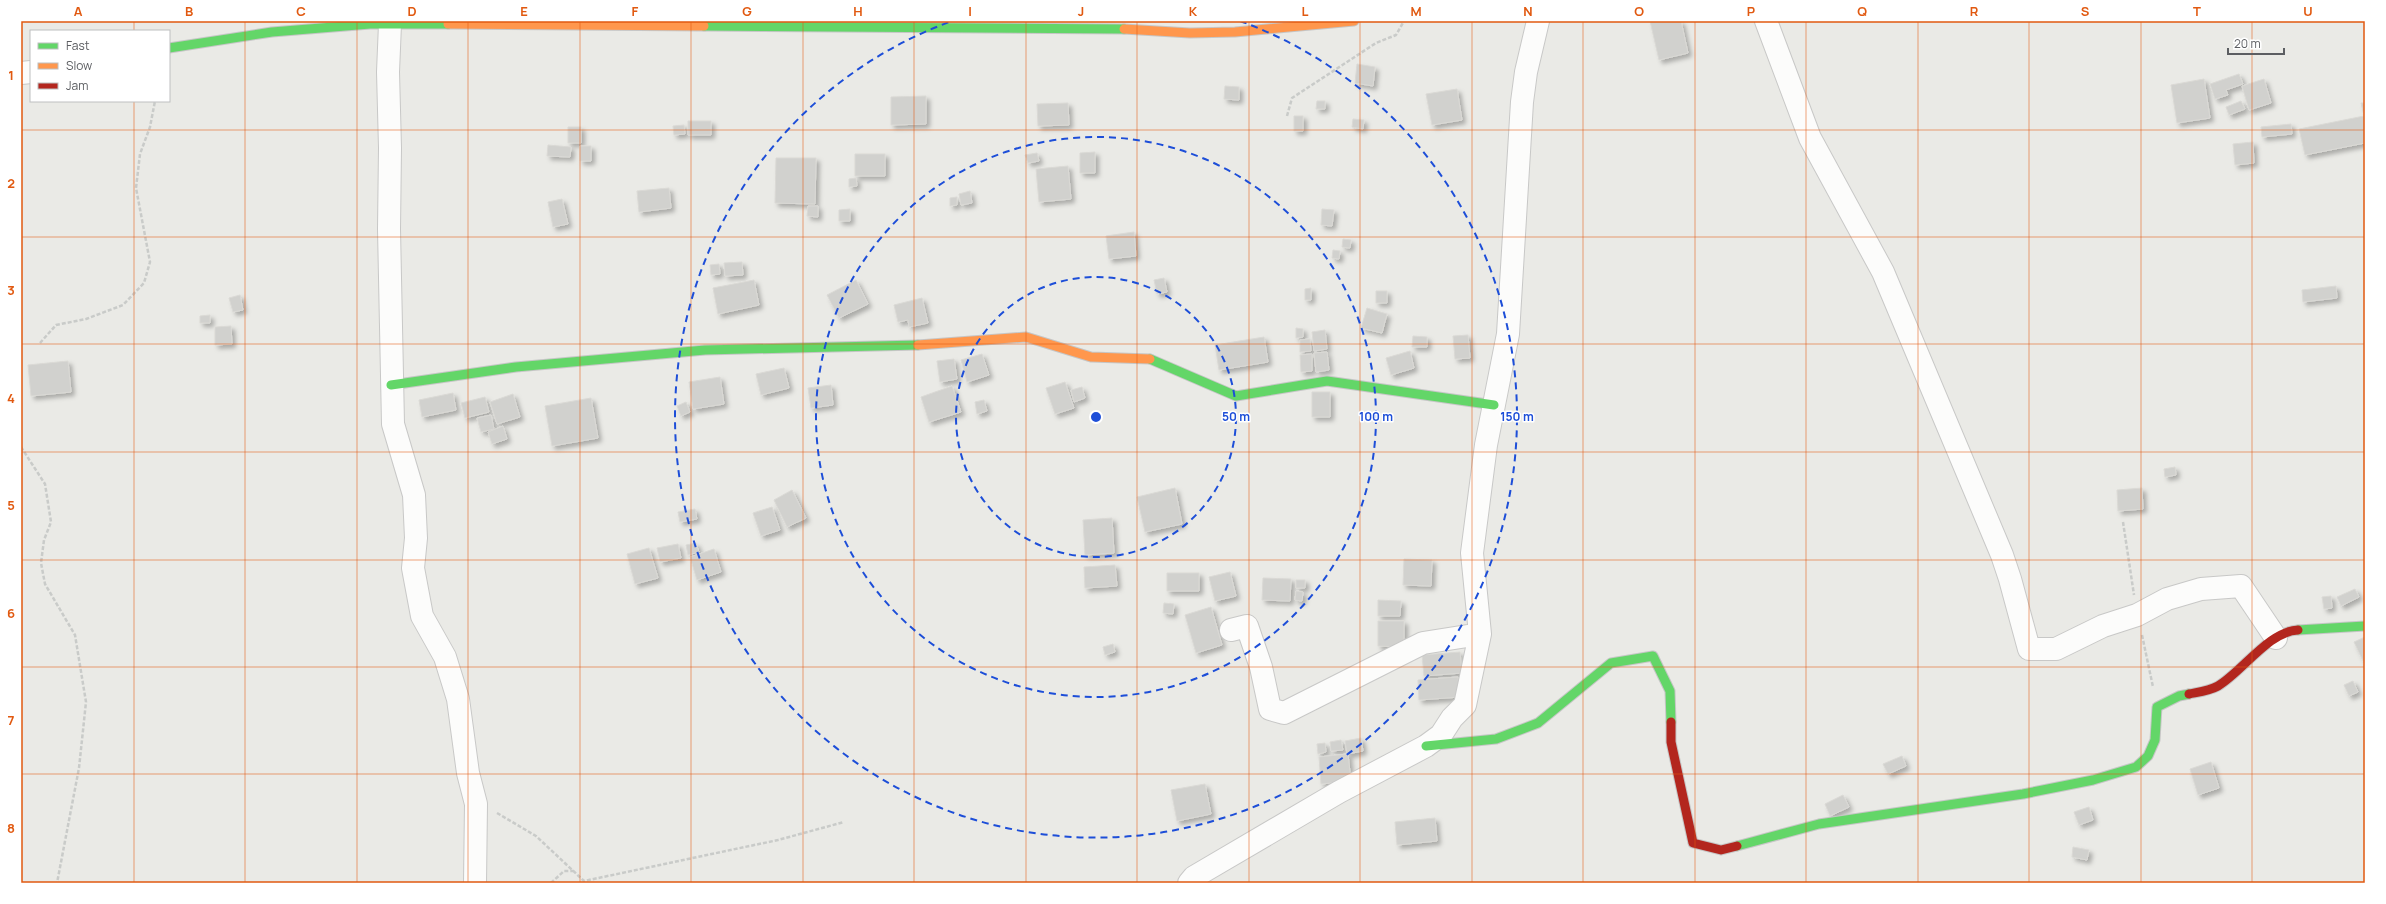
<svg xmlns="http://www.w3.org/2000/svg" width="2386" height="904" viewBox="0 0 2386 904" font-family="Manrope,sans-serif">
<defs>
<filter id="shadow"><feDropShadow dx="3.5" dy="3.5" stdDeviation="2" flood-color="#0004"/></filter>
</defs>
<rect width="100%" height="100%" fill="#eaeae6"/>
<path fill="#d1d1ce" stroke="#dad9d5" filter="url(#shadow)" d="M1650,21h31l7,32 -29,7z
M1357,64l18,3 -2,19 -18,-3z
M2239,74l4,10 -17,6 2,5 -13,4 -5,-15z
M2204,79l6,39 -33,5 -6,-38z
M2264,79l7,24 -22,7 -7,-24z
M1225,86l14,1v13l-15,-1z
M1457,89l5,31 -30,5 -6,-31z
M926,96v28l-35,1v-28z
M1317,101h8v8h-9z
M2241,101l4,8 -16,6 -3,-8z
M1068,103l1,22 -31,1 -1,-22z
M2361,103h4v40l-60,12 -6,-26 65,-13z
M1294,116h9v15h-9z
M1353,119l11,1 -1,9 -11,-2z
M688,121h23v14h-23z
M2291,124l1,10 -30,3 -1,-10z
M684,125l1,9 -11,1 -1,-9z
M568,127h13v16h-13z
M2253,142l1,21 -19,2 -2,-21z
M548,145l23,2 -1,10 -23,-1z
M580,146h11v15h-11z
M1095,152v21h-15v-20z
M1037,153l2,8 -11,2 -3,-8z
M855,154h30v22h-30z
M776,158h40l-1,46 -40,-1z
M1068,166l3,33 -32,3 -3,-33z
M856,178l1,8 -8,1v-8z
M669,188l2,20 -32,4 -2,-21z
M970,191l2,12 -11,2 -2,-11z
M957,197v8l-7,1v-8z
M562,199l6,25 -15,3 -5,-25z
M808,206h10v11l-11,-1z
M850,209v12h-11v-11z
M1322,209l12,1 -2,16 -11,-1z
M1134,232l2,24 -27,3 -3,-23z
M1343,239l8,1 -1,8 -8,-1z
M1333,250l7,1 -1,8 -7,-1z
M742,262l1,13 -18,1 -1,-13z
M719,264l1,10 -9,1 -1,-10z
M1164,278l3,14 -10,2 -3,-14z
M754,280l5,25 -41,9 -5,-26z
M856,280l12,24 -29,14 -12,-23z
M2336,286l1,12 -34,4 -1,-12z
M1311,288v12h-6v-11z
M1376,291h11v12h-11z
M240,295l3,15 -10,2 -4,-14z
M922,298l6,25 -19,4 -1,-7 -10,2 -4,-17z
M1367,308l20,6 -5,19 -21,-5z
M210,315v8h-10v-7z
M231,326l1,18 -17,1v-18z
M1296,328l7,1v8l-7,1z
M1325,330l2,19 -13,2 -2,-19z
M1468,335l2,23 -15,1 -2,-23z
M1413,336l14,1v10h-15z
M1264,337l4,25 -49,8 -4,-25z
M1310,339l1,12 -11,1v-12z
M1410,351l4,17 -23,7 -5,-17z
M1327,352l2,18 -13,2 -2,-19z
M982,354l7,21 -22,7 -6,-22z
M1312,354v17l-11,1 -1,-17z
M954,359l3,20 -17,3 -3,-21z
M68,361l3,31 -40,4 -3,-31z
M784,368l5,20 -28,7 -5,-21z
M720,377l4,27 -31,5 -4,-27z
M1065,382l9,26 -19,6 -9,-26z
M831,385l2,20 -22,3 -3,-20z
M952,386l9,26 -32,10 -8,-25z
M1082,387l3,11 -11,4 -3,-12z
M1312,392h18v25h-18z
M453,393l3,17 -34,7 -3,-17z
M513,394l7,23 -23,7 -7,-22z
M485,397l4,15 -24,6 -4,-15z
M591,398l7,40 -46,8 -7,-40z
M984,400l3,11 -10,3 -2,-12z
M686,402l4,10 -9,4 -4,-10z
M491,415l3,14 -13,3 -4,-14z
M503,426l4,13 -15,5 -4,-12z
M2175,467l1,8 -11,2 -1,-8z
M1175,488l7,36 -37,8 -8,-35z
M2142,488l1,21 -25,2 -1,-21z
M792,490l14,28 -19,9 -13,-27z
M772,507l8,23 -19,6 -8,-23z
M695,509l2,10 -17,3 -2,-10z
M1112,518l2,35 -29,2 -2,-35z
M696,543l3,9 -11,3 -2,-10z
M678,544l3,14 -21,4 -3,-14z
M649,548l9,30 -23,6 -8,-30z
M714,549l7,23 -24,8 -7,-23z
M1404,559l28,1 -1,26 -28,-1z
M1115,565l2,21 -32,2 -1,-21z
M1230,572l6,24 -21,5 -6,-24z
M1167,573h32v18h-32z
M1263,578l28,1 -1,22 -28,-1z
M1296,580h9v8h-9z
M2355,589l4,8 -18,9 -4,-9z
M1296,591l7,1 -1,9 -7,-1z
M2331,596l1,12 -8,1 -2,-12z
M1378,600l23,1 -1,15h-22z
M1164,603l10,1 -1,10 -10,-1z
M1211,607l11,38 -26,8 -11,-38z
M1378,621h26v26l-26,-1z
M2365,637v28l-11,-23z
M1113,644l2,8 -10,3 -2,-8z
M1460,652l2,21 -38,3 -2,-21z
M1458,677l2,20 -41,3 -1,-20z
M2353,681l5,11 -9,4 -5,-11z
M1361,738l2,13 -16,3 -2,-13z
M1341,740l2,10 -12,1 -1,-9z
M1325,743l1,9 -8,2 -1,-10z
M1348,754l3,27 -30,3 -2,-27z
M1902,756l4,10 -18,8 -5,-10z
M2211,762l8,26 -21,7 -8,-26z
M1205,784l6,30 -34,7 -6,-31z
M1843,795l6,12 -19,9 -5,-12z
M2089,807l4,13 -14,5 -5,-13z
M1435,818l2,23 -40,4 -2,-23z
M2073,847l16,3 -2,10 -15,-3z"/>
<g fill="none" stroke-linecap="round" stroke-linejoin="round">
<g stroke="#c8c8c7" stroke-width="24">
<path id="street" d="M1766,21l44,117 73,134 119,283 8,24 19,70h27l47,-23 34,-11 30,-16 34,-10 40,-3 35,52
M390,24l-2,48 2,76 -1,81 4,195 21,71 2,43 -3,30 9,48 23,41 13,42 10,74 8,31 -1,79
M21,73l10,-1
M1231,630l16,-4 14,41 9,42 14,4 139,-70 57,-9
M1189,883l5,-6 145,-85 87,-46 15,-11 11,-17 13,-13 15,-71 -8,-81 14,-108 22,-111 14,-232 4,-30 12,-51"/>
</g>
<g stroke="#c6c6c6" stroke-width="11">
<path id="fast" d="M704,26l420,3
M169,48l103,-16 98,-8h78
M1150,359l86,37 91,-15 167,24
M391,385l125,-18 189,-17 213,-5
M2298,630l67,-4
M1426,746l70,-7 42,-16 73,-60 42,-7 17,35 1,31
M1737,846l82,-22 204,-30 70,-14 43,-13 12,-11 7,-16 2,-33 22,-11 10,-2"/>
</g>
<g stroke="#c6c6c6" stroke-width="11">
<path id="slow" d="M448,24l256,2
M1124,29l66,4 45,-1 119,-11
M918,345l108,-8 65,20 59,2"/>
</g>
<g stroke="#c6c6c6" stroke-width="11">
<path id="jam" d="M2189,694c10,-2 20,-3 29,-8 24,-14 51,-55 80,-56
M1671,722v20l22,101 28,7 16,-4"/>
</g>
<path stroke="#c9cbc9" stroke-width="2.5" stroke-dasharray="4 2" stroke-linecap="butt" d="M1287,116l5,-18 84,-55 20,-8 8,-14
M40,343l16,-18 30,-6 37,-14 21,-22 6,-21 -14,-74 4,-34 10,-27 5,-26
M21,447l24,37 6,38 -7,18 -3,23 4,21 30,51 11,67 -7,66 -22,115
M2123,522l11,73
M2142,635l11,52
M497,813l39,23 48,45 194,-41 66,-18
M551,883l13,-12h10"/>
<use href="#street" stroke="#fcfcfb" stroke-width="22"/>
<use href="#fast" stroke="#63d668" stroke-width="9"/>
<use href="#slow" stroke="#ff974d" stroke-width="9"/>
<use href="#jam" stroke="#b3261e" stroke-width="9"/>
</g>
<path fill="none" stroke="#e15910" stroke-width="1" stroke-opacity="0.55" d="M134,21v10M245,21v862M357,21v862M468,21v862M580,21v862M691,21v862M803,21v862M914,21v862M1026,21v862M1137,21v862M1249,21v862M1360,21v862M1472,21v862M1583,21v862M1695,21v862M1806,21v862M1918,21v862M2029,21v862M2141,21v862M2252,21v862M134,101v782M21,130h2344M21,237h2344M21,344h2344M21,452h2344M21,560h2344M21,667h2344M21,774h2344"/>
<g fill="none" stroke="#1d4ed8" stroke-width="2" stroke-dasharray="7 5">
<circle cx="1096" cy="417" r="140"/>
<circle cx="1096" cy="417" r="280"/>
<path d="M1240 21A421 421 0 1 1 952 21"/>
</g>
<circle cx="1096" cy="417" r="6" fill="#1d4ed8" stroke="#fff" stroke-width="2"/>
<g font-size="12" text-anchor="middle" font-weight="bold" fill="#1d4ed8" stroke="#fff" stroke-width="3" stroke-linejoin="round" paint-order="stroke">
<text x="1236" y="421">50 m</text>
<text x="1376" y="421">100 m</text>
<text x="1517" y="421">150 m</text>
</g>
<rect width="2386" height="904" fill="none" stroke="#ffffff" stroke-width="44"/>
<rect x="30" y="30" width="140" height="72" fill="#ffffff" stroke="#bebfc0"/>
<rect x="38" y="43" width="20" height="6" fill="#63d668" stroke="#bebfc0"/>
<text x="66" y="50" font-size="12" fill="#5c5e62">Fast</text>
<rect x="38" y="63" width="20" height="6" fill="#ff974d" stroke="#bebfc0"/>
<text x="66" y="70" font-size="12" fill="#5c5e62">Slow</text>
<rect x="38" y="83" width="20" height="6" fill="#b3261e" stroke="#bebfc0"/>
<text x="66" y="90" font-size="12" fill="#5c5e62">Jam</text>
<path d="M2228 48v6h56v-6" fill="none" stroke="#5c5e62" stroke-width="2"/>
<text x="2234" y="48" font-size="12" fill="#5c5e62" stroke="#ffffff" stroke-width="3" paint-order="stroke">20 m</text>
<rect x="22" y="22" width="2342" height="860" fill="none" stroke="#e15910" stroke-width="1.5"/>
<g font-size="13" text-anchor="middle" font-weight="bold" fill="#e15910">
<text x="78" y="16">A</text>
<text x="189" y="16">B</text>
<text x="301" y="16">C</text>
<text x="412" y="16">D</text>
<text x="524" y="16">E</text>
<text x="635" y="16">F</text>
<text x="747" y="16">G</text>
<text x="858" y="16">H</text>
<text x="970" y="16">I</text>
<text x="1081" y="16">J</text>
<text x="1193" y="16">K</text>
<text x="1305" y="16">L</text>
<text x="1416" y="16">M</text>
<text x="1528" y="16">N</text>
<text x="1639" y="16">O</text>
<text x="1751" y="16">P</text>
<text x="1862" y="16">Q</text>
<text x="1974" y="16">R</text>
<text x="2085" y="16">S</text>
<text x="2197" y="16">T</text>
<text x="2308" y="16">U</text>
<text x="11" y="80">1</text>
<text x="11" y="188">2</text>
<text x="11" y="295">3</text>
<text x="11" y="403">4</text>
<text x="11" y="510">5</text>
<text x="11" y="618">6</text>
<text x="11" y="725">7</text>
<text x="11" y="833">8</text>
</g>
</svg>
